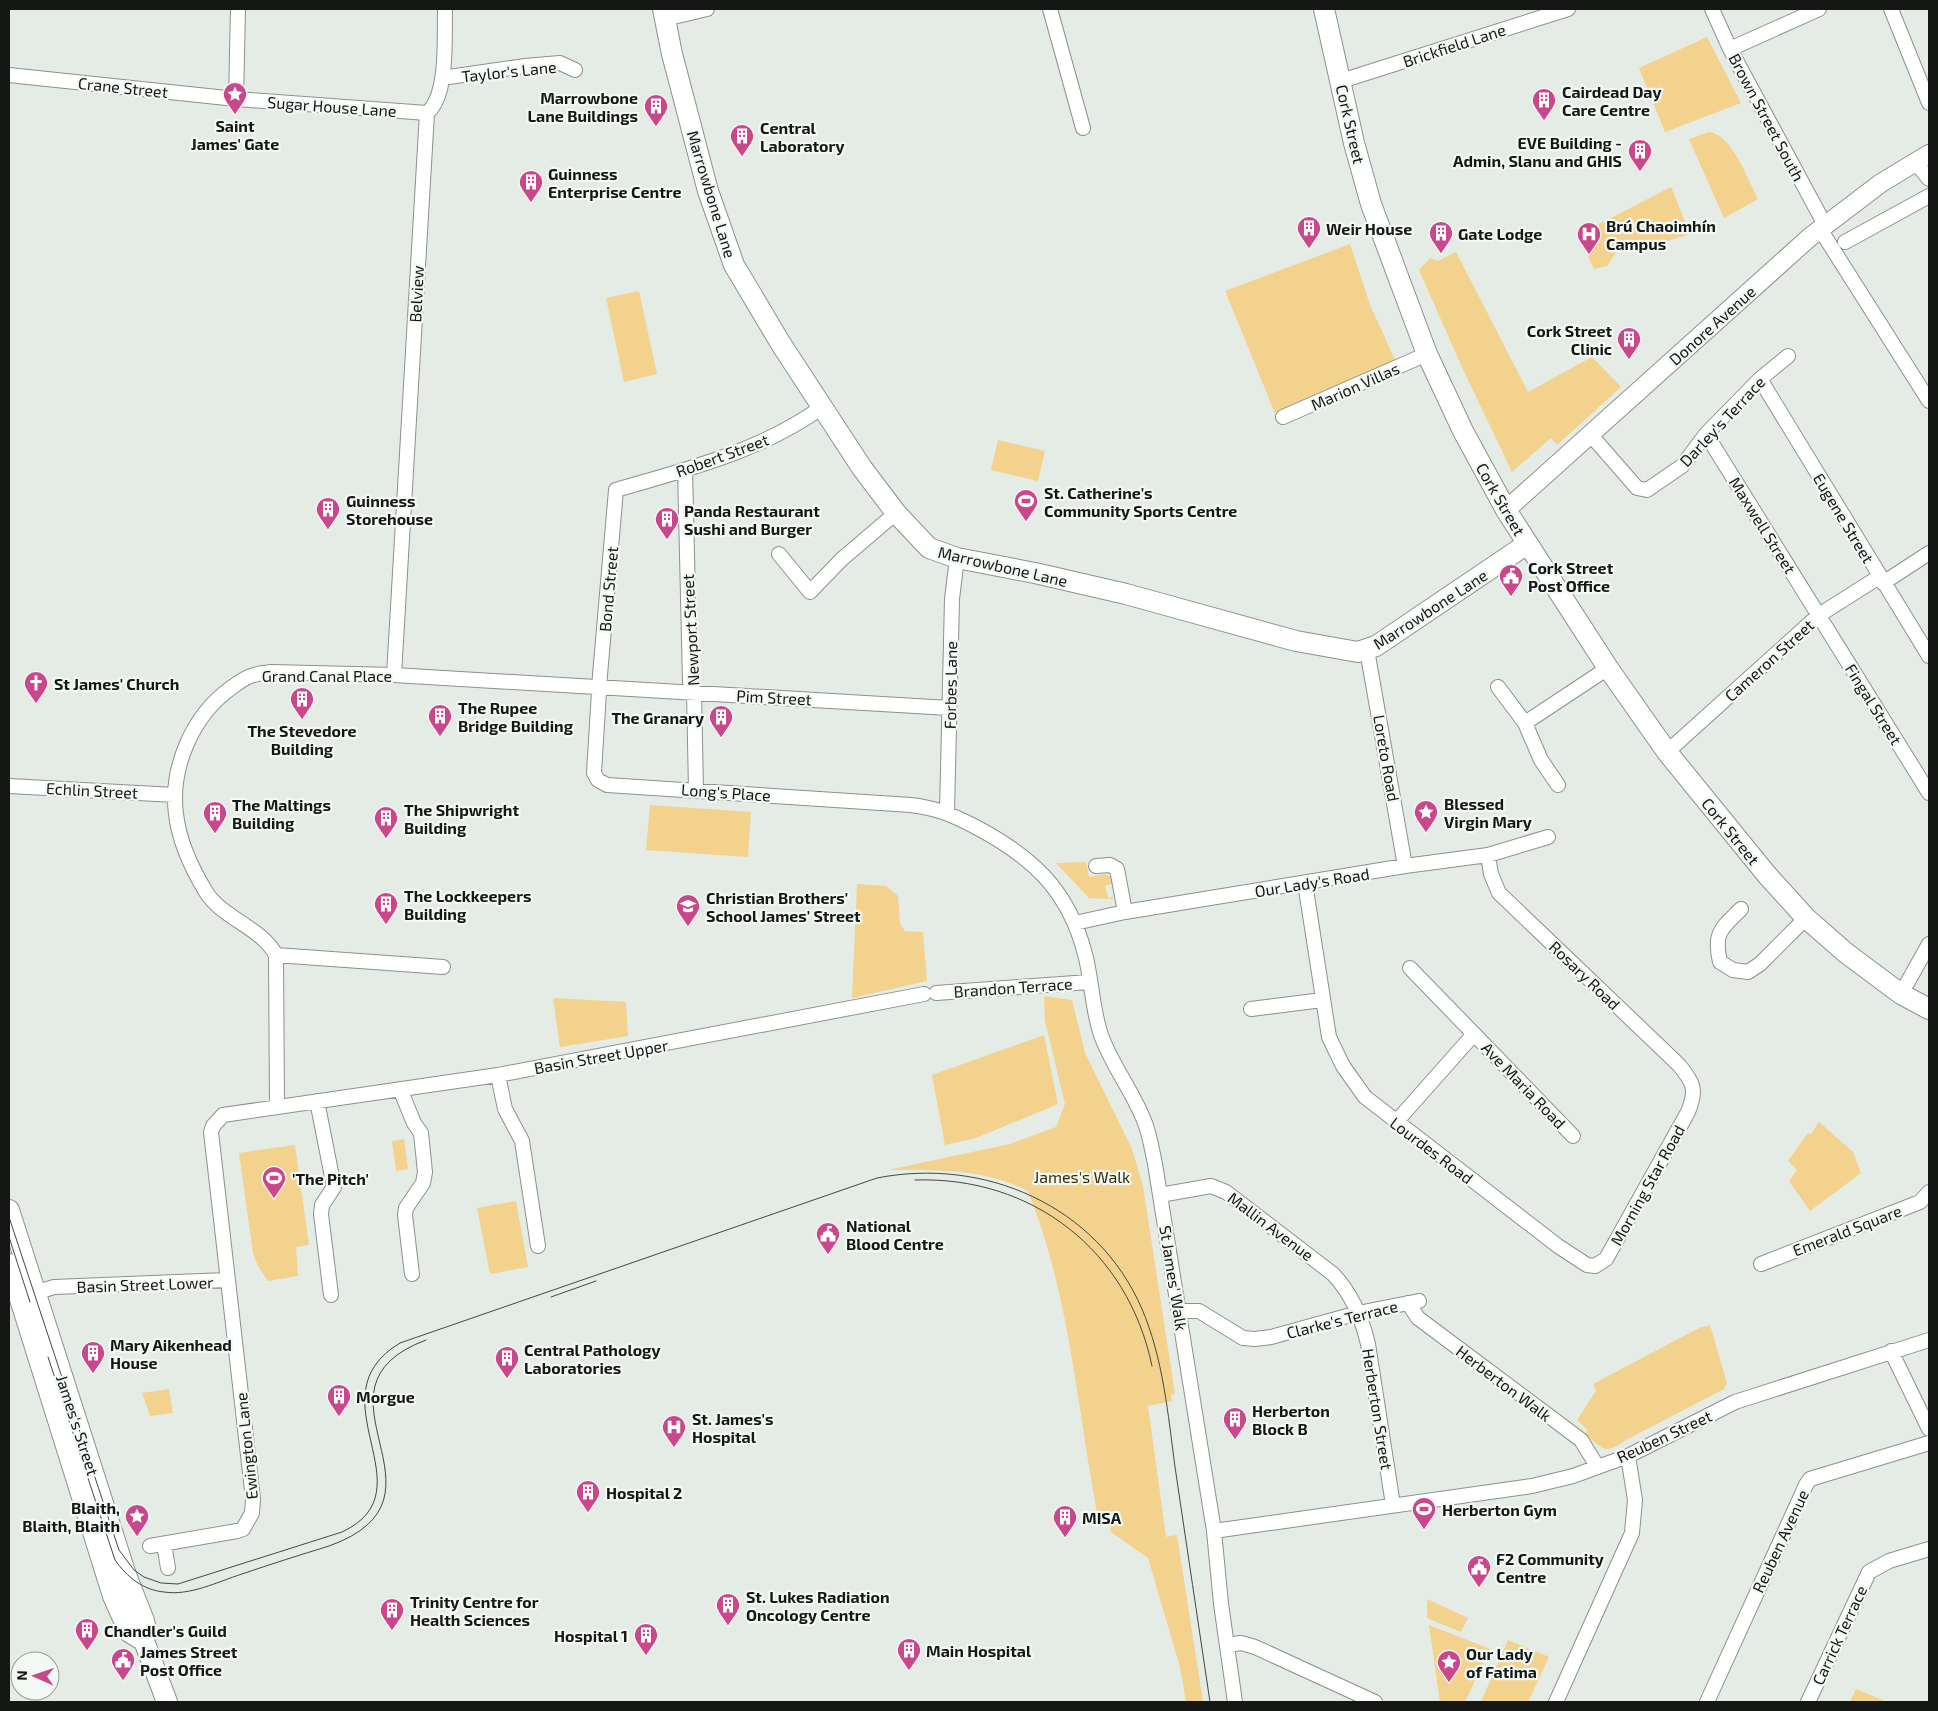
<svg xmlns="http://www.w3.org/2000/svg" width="1938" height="1711" viewBox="0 0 1938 1711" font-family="'Exo 2',sans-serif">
<rect width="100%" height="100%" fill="#e5ebe5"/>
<path fill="#f2d28c" d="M1707,37l34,66 -76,29 -26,-64z
M1709,132c24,3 38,47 49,67l-34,19 -35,-79z
M1671,187l19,47 -55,17 -11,-4 -5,1 -12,18 -13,3 -16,-34z
M1350,244l20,61 26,57 -121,51 -50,-122z
M1456,252l72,140 64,-35 29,30 -64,58 -6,-7 -39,34 -51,-107 -42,-95 11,-12 8,3z
M639,291l18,83 -33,8 -18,-84z
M998,440l47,11 -7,30 -47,-11z
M650,805l101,7 -3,45 -102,-7z
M1086,862l3,15 16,-3 8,4 2,5 -10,3 3,12 5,-1v2l-24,-1 -33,-35z
M857,884l29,2 12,10 2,27 5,8 18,1 4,49 -75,17z
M1044,996l28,4 13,53 47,96 11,37 32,208 -4,1 1,6 -24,5 18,131 11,-2 26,167h-17l-6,-35 -32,-109 -37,-26 -2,-12 -10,2c-22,-111 -28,-224 -71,-331 -45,-23 -90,-21 -140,-21l122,-26 46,-17 9,-23 -20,-83z
M553,998l73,4 2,34 -68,11z
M1044,1035l14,69 -82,34 -31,7 -13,-70z
M1819,1122l34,30 8,21 -51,38 -21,-30 8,-11 -9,-9 20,-28 3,1z
M404,1139l4,30 -12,2 -4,-30z
M295,1145l14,100 -13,2 2,29 -30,5 -10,-15 -5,-13 -14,-100z
M516,1201l12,66 -38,7 -13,-66z
M1710,1325l17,58 -3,6 -98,51c-23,15 -20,10 -41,-5l3,-5 -11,-10 19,-29 -3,-7 106,-56z
M169,1389l4,24 -23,3 -8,-23z
M1427,1599l41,19 -7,14 -34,-14z
M1429,1625l61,24 -25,53h-25z
M1508,1640l41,17 -21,45h-47z
M1856,1689l31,13h-37z"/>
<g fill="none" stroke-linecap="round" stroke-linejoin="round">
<g stroke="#8c918c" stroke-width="16">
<path id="minor" d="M1050,9l33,119
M1712,9l18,40 95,176
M1891,9l38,94
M665,19l42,-10
M1730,49l89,-40
M9,75l227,24 191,14
M442,78l83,-12 35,-3 15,7
M1341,81l227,-72
M236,99l2,-90
M427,113c22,-18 17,-78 18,-104
M1914,161l15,18
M1820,229l109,172
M1845,242l84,-46
M1760,379l169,277
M822,407c-60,44 -135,62 -206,83l-16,185 -6,98 4,7 9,5 304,20c25,3 39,9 61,20 58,30 96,63 113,129 7,26 7,55 16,81 11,31 33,58 44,88 5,13 7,27 10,41l59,367 7,73 14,98
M1283,417l144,-63
M1590,434l47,54 10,2 35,-24 24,-32 54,-55 28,-23
M1706,434l223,359
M685,470l5,212 4,10 2,98
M779,554l31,38 32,-33 54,-46
M1883,583l46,-30
M1367,650l38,216
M394,675l33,-562
M1498,687l27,36 16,37 17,25
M1525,723l83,-55
M1667,752l152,-137 60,-38
M9,786l166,9
M947,812l5,-213 5,-41
M1096,866l14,-1 7,4 8,43
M1305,883l24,154 14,29 22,31 193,149 29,19 8,1 11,-7 82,-147c9,-22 6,-29 -9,-47l-180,-172 -8,-19 -3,-19
M1741,909c-19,19 -28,23 -21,53l13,8 15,2 12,-8 46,-46
M1075,923l50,-11 280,-46 83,-11 60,-18
M276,955l167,12
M1410,968l163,168
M936,993l153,-11
M1901,994l28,-50
M1251,1009l71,-9
M498,1075l7,34 17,32 16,105
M400,1089l14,34 7,10 4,39 -2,11 -17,25 -1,7 7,59
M317,1101l17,86 -12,18 -1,9 10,81
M277,1107l-1,-152c-15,-28 -53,-36 -70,-63 -14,-23 -27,-51 -30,-78 -6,-47 17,-99 55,-126 7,-5 14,-11 23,-13 6,-2 12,-2 18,-3l122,3 555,33
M1396,1122l78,-88
M1160,1195l51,-9 15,6 107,82c18,19 29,44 35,70l25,161
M1761,1264l159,-62 9,-10
M28,1295l26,-8 173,-7
M1408,1303l10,15 163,122 16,26
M1180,1311h19l44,27 12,1 16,-2 87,-24 61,-12
M1891,1351l38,78
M1214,1531l318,-45 41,-10 55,-20 107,-54 194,-62
M164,1544l4,24
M150,1546l87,-15 6,-2 9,-16 1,-14 -42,-367 2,-6 10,-11 275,-40 426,-81
M1227,1645l14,-2 14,4 120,55
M1556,1702l76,-169 3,-33 -7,-44
M1707,1702l99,-217 4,-6 119,-36
M1808,1702l61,-130 20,-11 40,-12"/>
</g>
<g stroke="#8c918c" stroke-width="20">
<path id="tertiary" d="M1506,510l304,-273 71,-54 48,-29"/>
</g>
<g stroke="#8c918c" stroke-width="22">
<path id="secondary" d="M663,9l9,45 36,137 26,74 47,79 81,124 34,45 33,35 28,10 78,15 91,21 170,47 62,11 18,-6 151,-102
M1324,9l30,134 17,61 56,150 36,77 43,79 102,158 59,84 100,123 39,43 40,35 55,41 28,15
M9,1210l117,365 18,46 2,9 -2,11 23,61
M9,1264l104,332 16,36 15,9"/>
</g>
<use href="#minor" stroke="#fff" stroke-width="14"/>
<use href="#tertiary" stroke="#fff" stroke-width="18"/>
<use href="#secondary" stroke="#fff" stroke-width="20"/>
<path stroke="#454845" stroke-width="1" d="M915,1180c117,-4 213,70 237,186
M9,1217l110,333 15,20 10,7 17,6 17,1 164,-52c90,-42 -32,-135 58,-189l477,-165c107,-21 220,27 265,131 21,49 26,105 33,158 12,78 23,157 35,235
M9,1237l21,65
M551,1297l45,-16
M48,1357l67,203c12,17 28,30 49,32 26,4 53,-10 78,-18 29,-10 58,-19 87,-28 137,-49 -34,-157 97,-206"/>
</g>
<defs>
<g id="sight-pin" transform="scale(1.25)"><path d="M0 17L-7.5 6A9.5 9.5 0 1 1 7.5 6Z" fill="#cb478b" stroke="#f2f8f3"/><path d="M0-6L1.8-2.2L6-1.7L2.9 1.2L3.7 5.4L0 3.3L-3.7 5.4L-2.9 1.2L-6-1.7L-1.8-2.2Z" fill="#fff"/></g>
<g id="building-pin" transform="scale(1.25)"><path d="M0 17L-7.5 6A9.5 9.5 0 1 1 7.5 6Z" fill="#cb478b" stroke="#f2f8f3"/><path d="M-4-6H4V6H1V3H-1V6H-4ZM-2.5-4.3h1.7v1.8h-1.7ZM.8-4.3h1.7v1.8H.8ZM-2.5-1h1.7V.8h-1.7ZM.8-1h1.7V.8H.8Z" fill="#fff"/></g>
<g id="hospital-pin" transform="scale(1.25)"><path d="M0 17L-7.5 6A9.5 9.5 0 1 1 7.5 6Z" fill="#cb478b" stroke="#f2f8f3"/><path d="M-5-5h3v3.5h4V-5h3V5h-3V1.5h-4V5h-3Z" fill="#fff"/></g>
<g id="stadium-pin" transform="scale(1.25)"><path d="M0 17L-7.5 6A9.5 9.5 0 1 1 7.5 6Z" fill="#cb478b" stroke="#f2f8f3"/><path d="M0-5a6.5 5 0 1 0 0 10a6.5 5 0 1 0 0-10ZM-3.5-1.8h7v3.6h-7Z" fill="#fff"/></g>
<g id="civic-pin" transform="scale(1.25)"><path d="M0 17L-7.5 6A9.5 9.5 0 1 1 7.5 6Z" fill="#cb478b" stroke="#f2f8f3"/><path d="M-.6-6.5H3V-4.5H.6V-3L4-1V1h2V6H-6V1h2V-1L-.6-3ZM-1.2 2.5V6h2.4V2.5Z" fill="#fff"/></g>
<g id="church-pin" transform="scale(1.25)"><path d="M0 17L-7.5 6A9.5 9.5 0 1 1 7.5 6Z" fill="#cb478b" stroke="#f2f8f3"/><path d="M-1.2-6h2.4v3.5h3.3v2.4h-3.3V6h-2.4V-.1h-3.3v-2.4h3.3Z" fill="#fff"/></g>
<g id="school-pin" transform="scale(1.25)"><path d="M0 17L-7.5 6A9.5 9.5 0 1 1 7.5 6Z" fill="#cb478b" stroke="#f2f8f3"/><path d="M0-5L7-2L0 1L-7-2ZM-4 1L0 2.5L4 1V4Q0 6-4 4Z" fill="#fff"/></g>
</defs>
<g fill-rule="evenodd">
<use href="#sight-pin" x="235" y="94"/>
<use href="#building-pin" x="1544" y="100"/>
<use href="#building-pin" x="656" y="106"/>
<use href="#building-pin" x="742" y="136"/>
<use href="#building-pin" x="1640" y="151"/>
<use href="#building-pin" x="531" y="182"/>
<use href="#building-pin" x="1309" y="228"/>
<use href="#building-pin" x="1441" y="233"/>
<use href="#hospital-pin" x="1589" y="234"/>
<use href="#building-pin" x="1629" y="339"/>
<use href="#stadium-pin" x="1026" y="501"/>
<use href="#building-pin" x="328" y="509"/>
<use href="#building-pin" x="667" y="519"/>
<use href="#civic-pin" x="1511" y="576"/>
<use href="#church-pin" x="36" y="683"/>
<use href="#building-pin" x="302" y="699"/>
<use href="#building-pin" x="440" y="716"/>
<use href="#building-pin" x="721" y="717"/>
<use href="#sight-pin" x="1426" y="812"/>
<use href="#building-pin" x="215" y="813"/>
<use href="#building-pin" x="386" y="818"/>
<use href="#building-pin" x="386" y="904"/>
<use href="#school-pin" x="688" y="906"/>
<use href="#stadium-pin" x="274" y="1178"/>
<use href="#civic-pin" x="828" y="1234"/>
<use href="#building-pin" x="93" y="1353"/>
<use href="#building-pin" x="507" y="1358"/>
<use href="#building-pin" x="339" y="1396"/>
<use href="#building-pin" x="1235" y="1419"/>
<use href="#hospital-pin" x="674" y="1427"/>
<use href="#building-pin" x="588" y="1492"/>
<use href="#stadium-pin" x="1424" y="1509"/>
<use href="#sight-pin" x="137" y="1516"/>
<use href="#building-pin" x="1065" y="1517"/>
<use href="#civic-pin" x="1479" y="1567"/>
<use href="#building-pin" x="728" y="1605"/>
<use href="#building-pin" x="392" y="1610"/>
<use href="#building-pin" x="87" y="1630"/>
<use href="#building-pin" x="646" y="1635"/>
<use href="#building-pin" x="909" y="1650"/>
<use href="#civic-pin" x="123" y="1660"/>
<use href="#sight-pin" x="1449" y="1662"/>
</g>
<g text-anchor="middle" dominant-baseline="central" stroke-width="4.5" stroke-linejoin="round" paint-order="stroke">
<g font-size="16" fill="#151715" stroke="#f2f8f3">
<text transform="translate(1454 45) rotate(-18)">Brickfield Lane</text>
<text transform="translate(509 71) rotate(-6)">Taylor's Lane</text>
<text transform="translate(123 87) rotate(6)">Crane Street</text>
<text transform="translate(332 106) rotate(4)">Sugar House Lane</text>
<text transform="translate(1767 117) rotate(62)">Brown Street South</text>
<text transform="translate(1351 124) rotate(77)">Cork Street</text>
<text transform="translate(712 194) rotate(73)">Marrowbone Lane</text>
<text transform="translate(416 294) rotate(-87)">Belview</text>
<text transform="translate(1712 325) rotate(-42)">Donore Avenue</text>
<text transform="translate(1355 386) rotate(-24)">Marion Villas</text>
<text transform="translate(1722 421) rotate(-47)">Darley's Terrace</text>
<text transform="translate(722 455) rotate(-20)">Robert Street</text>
<text transform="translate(1501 499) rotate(60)">Cork Street</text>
<text transform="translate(1844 518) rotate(59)">Eugene Street</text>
<text transform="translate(1763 525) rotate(58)">Maxwell Street</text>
<text transform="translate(1003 566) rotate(13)">Marrowbone Lane</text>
<text transform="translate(608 589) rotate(-85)">Bond Street</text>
<text transform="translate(1430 609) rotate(-33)">Marrowbone Lane</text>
<text transform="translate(690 630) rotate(-93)">Newport Street</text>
<text transform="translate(1769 660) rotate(-42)">Cameron Street</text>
<text x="327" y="675">Grand Canal Place</text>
<text transform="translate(950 685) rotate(-89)">Forbes Lane</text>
<text transform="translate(774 697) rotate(3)">Pim Street</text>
<text transform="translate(1874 704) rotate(58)">Fingal Street</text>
<text transform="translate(1387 758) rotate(80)">Loreto Road</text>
<text transform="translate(92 790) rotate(3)">Echlin Street</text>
<text transform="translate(726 792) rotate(4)">Long's Place</text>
<text transform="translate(1731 831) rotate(51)">Cork Street</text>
<text transform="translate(1312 882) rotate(-9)">Our Lady's Road</text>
<text transform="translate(1585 975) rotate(44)">Rosary Road</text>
<text transform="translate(1013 987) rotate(-4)">Brandon Terrace</text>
<text transform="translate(601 1056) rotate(-10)">Basin Street Upper</text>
<text transform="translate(1524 1085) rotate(46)">Ave Maria Road</text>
<text transform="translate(1432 1150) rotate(37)">Lourdes Road</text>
<text transform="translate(1647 1185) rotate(-61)">Morning Star Road</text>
<text transform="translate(1271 1226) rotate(37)">Mallin Avenue</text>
<text transform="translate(1847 1230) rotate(-21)">Emerald Square</text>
<text transform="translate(1174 1278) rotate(81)">St James' Walk</text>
<text transform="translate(145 1284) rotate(-2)">Basin Street Lower</text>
<text transform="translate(1342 1319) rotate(-14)">Clarke's Terrace</text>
<text transform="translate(1504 1383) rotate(37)">Herberton Walk</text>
<text transform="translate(1378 1409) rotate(81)">Herberton Street</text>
<text transform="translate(78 1425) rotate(72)">James's Street</text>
<text transform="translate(1664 1436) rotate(-25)">Reuben Street</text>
<text transform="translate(246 1446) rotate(-96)">Ewington Lane</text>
<text transform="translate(1780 1541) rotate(-65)">Reuben Avenue</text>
<text transform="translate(1839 1635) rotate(-65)">Carrick Terrace</text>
</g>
<g font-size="16" font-weight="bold" fill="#151715" stroke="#f2f8f3" text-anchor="start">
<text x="1562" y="91">Cairdead Day<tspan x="1562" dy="18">Care Centre</tspan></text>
<text x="638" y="97" text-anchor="end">Marrowbone<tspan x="638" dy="18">Lane Buildings</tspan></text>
<text x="235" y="125" text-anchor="middle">Saint<tspan x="235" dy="18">James' Gate</tspan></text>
<text x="760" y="127">Central<tspan x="760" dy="18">Laboratory</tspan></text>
<text x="1622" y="142" text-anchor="end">EVE Building -<tspan x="1622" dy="18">Admin, Slanu and GHIS</tspan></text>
<text x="548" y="173">Guinness<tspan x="548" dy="18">Enterprise Centre</tspan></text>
<text x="1606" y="225">Brú Chaoimhín<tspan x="1606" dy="18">Campus</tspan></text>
<text x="1326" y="228">Weir House</text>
<text x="1458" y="233">Gate Lodge</text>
<text x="1612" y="330" text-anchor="end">Cork Street<tspan x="1612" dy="18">Clinic</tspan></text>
<text x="1044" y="492">St. Catherine's<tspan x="1044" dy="18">Community Sports Centre</tspan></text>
<text x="346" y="500">Guinness<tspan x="346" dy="18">Storehouse</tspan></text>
<text x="684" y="510">Panda Restaurant<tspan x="684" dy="18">Sushi and Burger</tspan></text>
<text x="1528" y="567">Cork Street<tspan x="1528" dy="18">Post Office</tspan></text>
<text x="54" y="683">St James' Church</text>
<text x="458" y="707">The Rupee<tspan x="458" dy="18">Bridge Building</tspan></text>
<text x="704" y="717" text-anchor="end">The Granary</text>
<text x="302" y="730" text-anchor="middle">The Stevedore<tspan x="302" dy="18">Building</tspan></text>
<text x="1444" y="803">Blessed<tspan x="1444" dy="18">Virgin Mary</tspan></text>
<text x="232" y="804">The Maltings<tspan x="232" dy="18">Building</tspan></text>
<text x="404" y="809">The Shipwright<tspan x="404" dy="18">Building</tspan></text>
<text x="404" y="895">The Lockkeepers<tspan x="404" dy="18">Building</tspan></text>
<text x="706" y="897">Christian Brothers'<tspan x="706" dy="18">School James' Street</tspan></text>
<text x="292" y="1178">'The Pitch'</text>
<text x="846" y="1225">National<tspan x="846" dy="18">Blood Centre</tspan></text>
<text x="110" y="1344">Mary Aikenhead<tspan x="110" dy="18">House</tspan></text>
<text x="524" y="1349">Central Pathology<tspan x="524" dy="18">Laboratories</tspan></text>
<text x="356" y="1396">Morgue</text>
<text x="1252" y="1410">Herberton<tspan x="1252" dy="18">Block B</tspan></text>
<text x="692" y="1418">St. James's<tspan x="692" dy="18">Hospital</tspan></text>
<text x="606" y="1492">Hospital 2</text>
<text x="120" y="1507" text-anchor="end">Blaith,<tspan x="120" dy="18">Blaith, Blaith</tspan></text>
<text x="1442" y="1509">Herberton Gym</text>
<text x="1082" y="1517">MISA</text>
<text x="1496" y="1558">F2 Community<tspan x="1496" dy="18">Centre</tspan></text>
<text x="746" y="1596">St. Lukes Radiation<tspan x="746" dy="18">Oncology Centre</tspan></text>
<text x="410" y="1601">Trinity Centre for<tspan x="410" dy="18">Health Sciences</tspan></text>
<text x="104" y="1630">Chandler's Guild</text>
<text x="628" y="1635" text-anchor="end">Hospital 1</text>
<text x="926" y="1650">Main Hospital</text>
<text x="140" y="1651">James Street<tspan x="140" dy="18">Post Office</tspan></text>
<text x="1466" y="1653">Our Lady<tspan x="1466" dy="18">of Fatima</tspan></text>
</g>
<g font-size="16" fill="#382a08" stroke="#f2f8f3">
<text x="1082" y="1176">James's Walk</text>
</g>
</g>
<rect width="1938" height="1711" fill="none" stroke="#151715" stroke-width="20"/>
<g transform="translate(35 1676) rotate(272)"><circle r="24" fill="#f2f8f3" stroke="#9a9e9a"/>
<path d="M0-4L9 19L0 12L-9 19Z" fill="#cb478b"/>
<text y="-8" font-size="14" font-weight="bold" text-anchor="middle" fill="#151715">N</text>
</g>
</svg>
